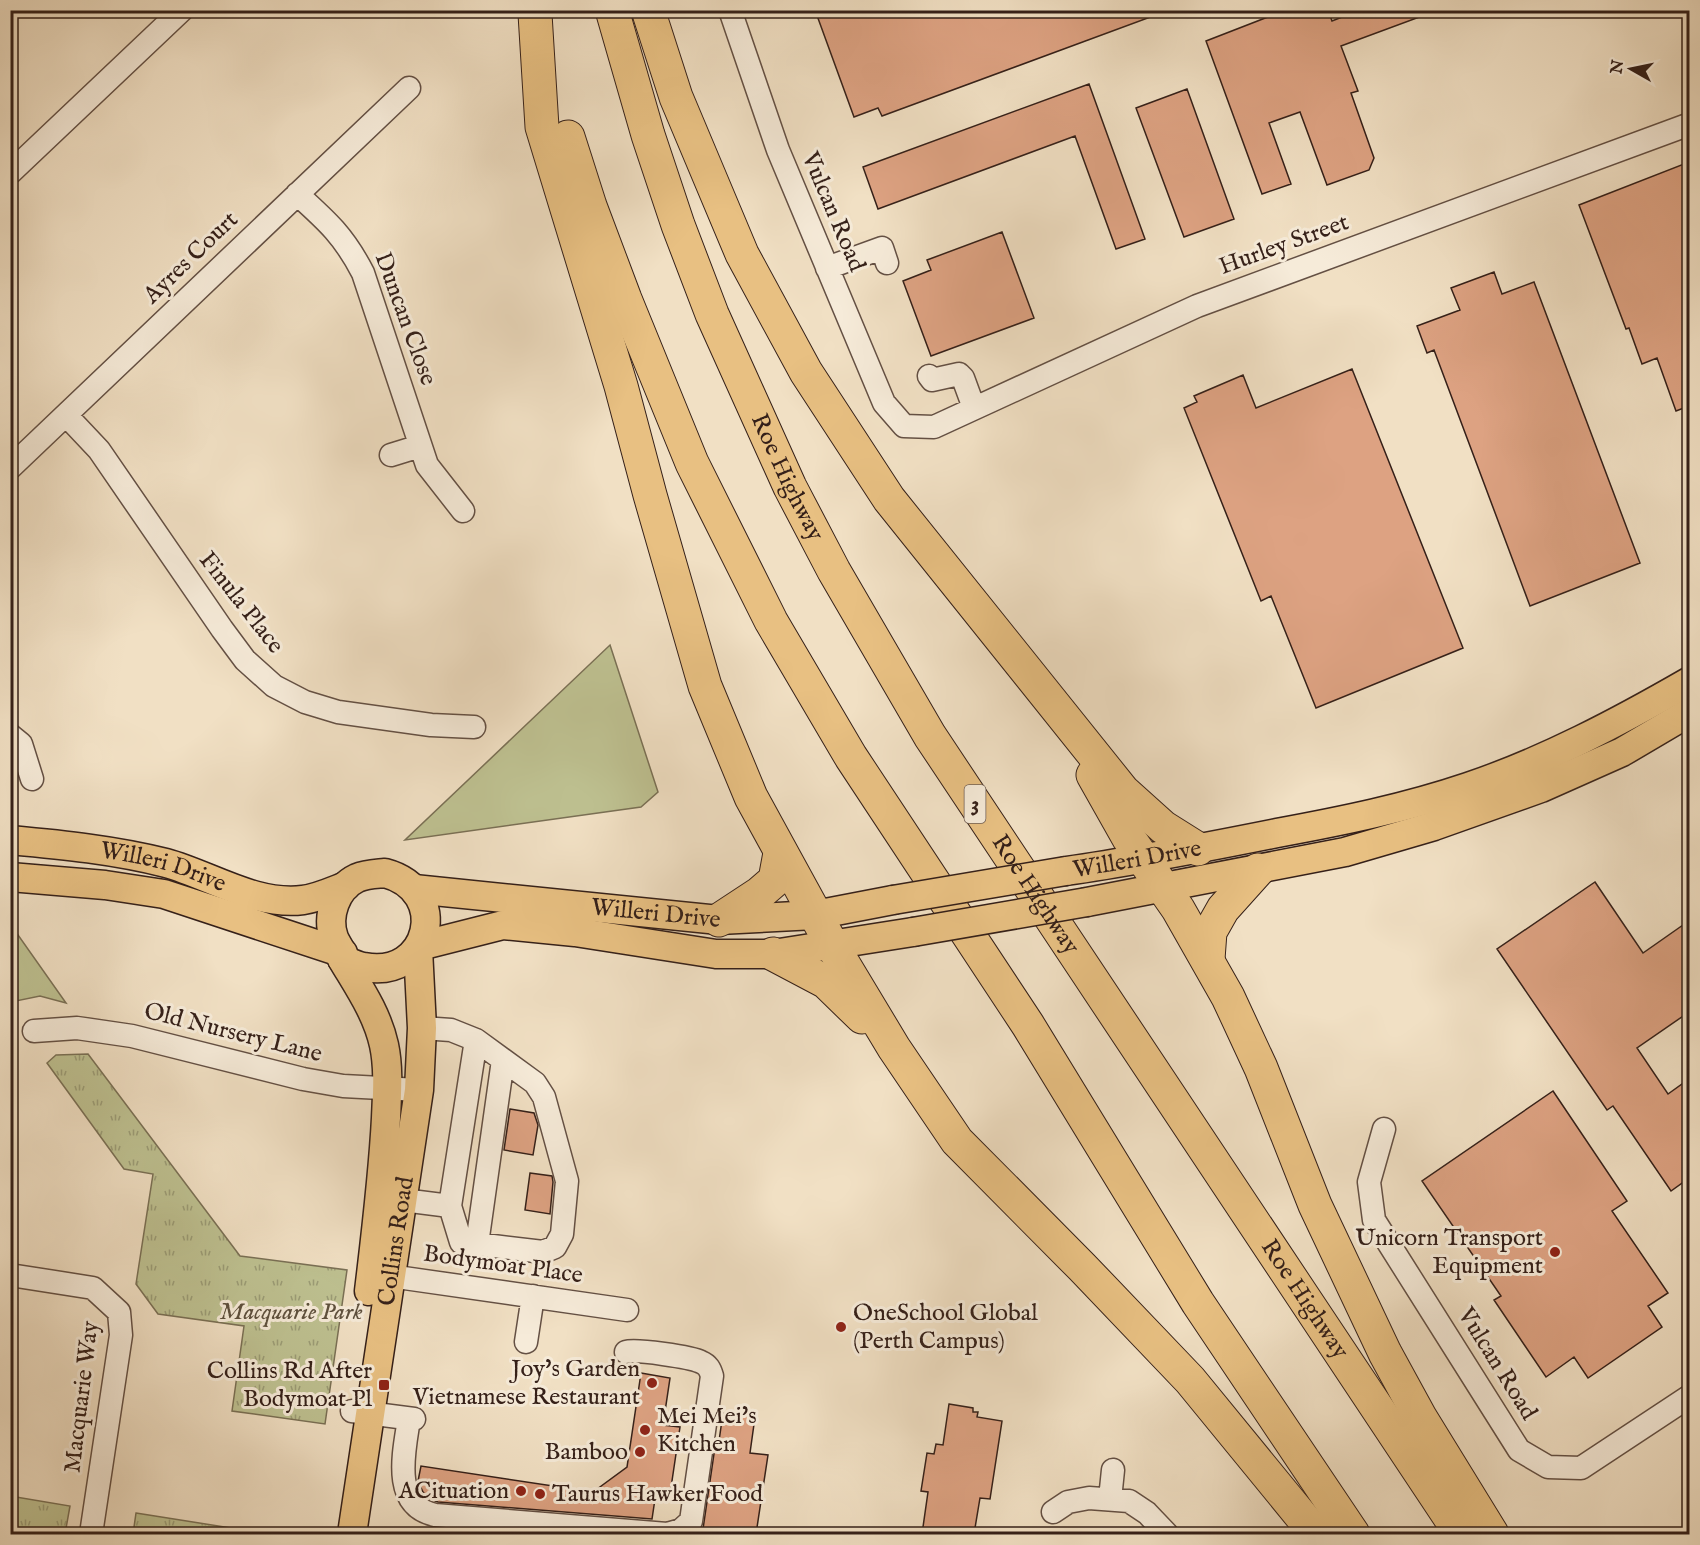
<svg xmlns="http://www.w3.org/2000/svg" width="1700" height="1545" viewBox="0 0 1700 1545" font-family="'IM FELL English',serif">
<defs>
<pattern id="park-tufts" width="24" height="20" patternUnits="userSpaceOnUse" patternTransform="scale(1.5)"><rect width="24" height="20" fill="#bec191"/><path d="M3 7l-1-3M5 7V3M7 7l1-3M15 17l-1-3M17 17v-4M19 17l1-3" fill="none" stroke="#9b9c76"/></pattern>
</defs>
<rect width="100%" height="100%" fill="#f1e0c4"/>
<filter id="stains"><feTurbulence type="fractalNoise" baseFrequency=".00333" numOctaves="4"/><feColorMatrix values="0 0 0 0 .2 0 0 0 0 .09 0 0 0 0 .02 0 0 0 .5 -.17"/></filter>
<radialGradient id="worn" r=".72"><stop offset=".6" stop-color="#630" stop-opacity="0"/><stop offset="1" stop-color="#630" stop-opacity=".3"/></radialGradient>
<path fill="#bec191" stroke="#7a7055" stroke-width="1.5" d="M610,645l48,147 -17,15 -236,33z
M10,925h1l55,78 -26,-7 -24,5 -5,-9z"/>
<path fill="url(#park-tufts)" stroke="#7a7055" stroke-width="1.5" d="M88,1054l152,202 107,14 -22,154 -93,-13 12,-85 -86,-12 -22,-30 17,-110 -29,-5 -77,-106 9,-8z
M10,1496l60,10 -5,28 -54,-1z
M136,1513l133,21h-136z"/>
<path fill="#dda282" stroke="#352019" stroke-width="1.5" d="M815,10h349v2l-282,104 -4,-8 -24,9z
M1286,10h42l4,11 28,-11h73v2l-92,34 17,45 -7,2 23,65 -5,12 -42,15 -27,-73 -31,11 22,61 -29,10 -56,-153z
M1089,84l56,155 -29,10 -41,-113 -197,73 -15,-42z
M1187,89l47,130 -50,18 -48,-129z
M1689,162v244l-13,5 -19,-53 -15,6 -13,-36 -3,1 -47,-124z
M1002,232l32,86 -103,38 -28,-75 28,-11 -4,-10z
M1494,272l8,22 32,-12 106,281 -110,43 -96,-256 -7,3 -10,-27 43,-16 -9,-22z
M1352,369l111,279 -147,60 -45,-112 -10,5 -77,-193 13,-6 -3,-6 49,-21 13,33z
M1595,882l48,71 40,-28 6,10v77l-52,36 31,46 21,-15v99l-18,13 -58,-85 -6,4 -110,-161z
M1553,1091l74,110 -15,10 56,82 -20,13 14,21 -74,51 -14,-21 -28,20 -52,-77 7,-4 -79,-115z
M510,1109l24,4 4,12 -5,30 -29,-5z
M530,1173l22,3 1,6 -3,32 -25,-4z
M641,1373l29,5 -7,47 17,2 -11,74 -14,-2 -3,20 -214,-17 -10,-4 -5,-6 -5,-11 3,-15 172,26 34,-25z
M949,1404l24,4v4h5l-1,5 25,4 -12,78 -10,-1 -6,36h-52l6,-42 -7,-1 6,-38 7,1 2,-10 7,1z
M723,1413l32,4 -5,36 18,2 -12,79h-18l-35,-5 12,-82 3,1z"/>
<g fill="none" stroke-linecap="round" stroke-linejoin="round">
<g stroke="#645044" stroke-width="25">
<path id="minor" d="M730,10l48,140 106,253 20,23 30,1 263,-121 493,-182
M10,173l172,-163
M297,194c30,27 47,42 66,79l64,192 36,46
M827,268l55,-20 5,15
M929,376l3,4 27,-6 4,4 11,30
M66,415l33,35 123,179 23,31 29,26 31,16 33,10 93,13 43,2
M391,455l29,-9
M10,468l399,-380
M10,735l11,9 11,35
M34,1031l43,-3 55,8 171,43 40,7 76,4
M1384,1129l-15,53 5,38 145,230 29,17 33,1 109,-72
M387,1198l63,8 11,36 82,10 12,-5 7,-13 5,-53 -23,-84 -9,-14 -59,-43 -25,-10 -29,-2
M450,1206l26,-166
M477,1244l26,-184
M376,1274l251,36
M10,1275l83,13 26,24 2,23 -30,199
M526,1342l7,-46
M352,1411l62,8
M409,1419c-5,33 -18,86 26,96l232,19 14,-4 10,-9 21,-145c-2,-7 -4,-11 -11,-14 -10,-5 -65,-13 -75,-10
M1110,1499l3,-29
M1053,1512l15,-10 21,-4 40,3 18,12 20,21"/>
</g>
<g stroke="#352019" stroke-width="31">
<g id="major">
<path id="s1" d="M10,840c53,5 105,10 156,23 44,12 89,43 137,37 15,-2 30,-9 43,-14"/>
<path id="s2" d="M1066,871c71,-10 141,-24 211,-38 65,-12 129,-25 191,-46 77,-26 151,-65 222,-106"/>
<path d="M385,873c67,18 45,107 -21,94 -7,-1 -15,-5 -22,-8 1,-9 -5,-13 -8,-21 -8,-22 2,-50 23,-60 9,-4 18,-4 28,-5z"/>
<path d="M10,877l95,8 59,9 179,59"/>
<path id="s3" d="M414,889l305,31 96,-5 78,-15"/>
<path d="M1087,902l258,-50 89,-26 107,-38 81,-36 68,-40"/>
<path d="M420,946l83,-21 72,7 141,22h57l140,-22"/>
<path d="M342,959c16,27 35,54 42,86 5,23 3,49 2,73 -3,58 -10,115 -17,173"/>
<path id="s4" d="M352,1534l67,-444 3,-62 -4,-79"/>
</g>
</g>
<g stroke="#352019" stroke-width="35">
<g id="highway">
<path id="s5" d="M612,10l36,125 30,90 34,89 78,173 44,84 96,165 531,798"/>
<path d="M648,10l28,87 66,157 64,118 83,127 234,292 40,36 35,22"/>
<path d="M535,14l7,113 79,259 29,109 55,191 46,111 81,148 62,103 63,93 125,126 108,113 126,154"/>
<path d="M568,137l22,69 35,93 67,164 79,158 80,136 177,268 170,278 155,231"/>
<path d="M1093,775l35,62 50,72 50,88 33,71 54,137 70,148 35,64 72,117"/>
<path d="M719,920l41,-27 15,-13 5,-27"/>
<path d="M773,954l53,28 36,35"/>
<path d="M1208,959l2,-27 13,-23 35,-39"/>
</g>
</g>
<use href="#minor" stroke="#f6ebd9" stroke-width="22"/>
<use href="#major" stroke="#e8c082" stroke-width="28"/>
<use href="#highway" stroke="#e8c082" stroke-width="33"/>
<g stroke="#352019" stroke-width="31" stroke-linecap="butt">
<path id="major-bridge" d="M893,900l173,-29
M913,932l174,-30"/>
</g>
<use href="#major-bridge" stroke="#e8c082" stroke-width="28"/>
</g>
<g fill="#8f2418" stroke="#f6ebd9" stroke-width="2">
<circle cx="1555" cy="1252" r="6"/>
<circle cx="841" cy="1327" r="6"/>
<circle cx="652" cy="1383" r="6"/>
<rect x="378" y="1379" width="12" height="12" rx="3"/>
<circle cx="645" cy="1430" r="6"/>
<circle cx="640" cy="1452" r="6"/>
<circle cx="521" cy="1491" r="6"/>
<circle cx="540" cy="1494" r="6"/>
</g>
<g text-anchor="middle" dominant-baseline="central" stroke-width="6" stroke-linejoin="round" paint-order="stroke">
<rect fill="#f6ebd9" stroke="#6f5d53" stroke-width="1.5" x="964.5" y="785" width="21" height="38" rx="4.5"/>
<g font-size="22" font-weight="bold" fill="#352019">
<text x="975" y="804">3</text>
</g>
<g font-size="24" fill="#352019" stroke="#f6ebd9">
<text transform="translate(833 212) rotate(67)">Vulcan Road</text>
<text transform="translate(1284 245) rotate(-20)">Hurley Street</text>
<text transform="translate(191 258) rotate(-44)">Ayres Court</text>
<text transform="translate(405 319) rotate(70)">Duncan Close</text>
<text stroke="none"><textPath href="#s5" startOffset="500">Roe Highway</textPath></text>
<text transform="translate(241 603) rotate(52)">Finula Place</text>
<text stroke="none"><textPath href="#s2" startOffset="72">Willeri Drive</textPath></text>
<text stroke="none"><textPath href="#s1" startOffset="156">Willeri Drive</textPath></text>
<text stroke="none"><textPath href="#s5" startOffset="986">Roe Highway</textPath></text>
<text stroke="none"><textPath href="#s3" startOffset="243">Willeri Drive</textPath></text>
<text transform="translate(233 1033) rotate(14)">Old Nursery Lane</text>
<text stroke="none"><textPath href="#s4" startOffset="296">Collins Road</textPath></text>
<text transform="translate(503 1265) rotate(8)">Bodymoat Place</text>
<text stroke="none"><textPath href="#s5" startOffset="1472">Roe Highway</textPath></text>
<text transform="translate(1497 1364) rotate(58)">Vulcan Road</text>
<text transform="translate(82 1397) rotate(-83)">Macquarie Way</text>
</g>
<g font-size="24" fill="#352019" stroke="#f6ebd9" text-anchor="end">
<text x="1543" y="1238">Unicorn Transport<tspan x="1543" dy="28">Equipment</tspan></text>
<text x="853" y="1313" text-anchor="start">OneSchool Global<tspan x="853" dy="28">(Perth Campus)</tspan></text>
<text x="640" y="1369">Joy's Garden<tspan x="640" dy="28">Vietnamese Restaurant</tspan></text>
<text x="372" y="1371">Collins Rd After<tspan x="372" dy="28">Bodymoat Pl</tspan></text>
<text x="657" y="1416" text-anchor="start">Mei Mei's<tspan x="657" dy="28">Kitchen</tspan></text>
<text x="628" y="1452">Bamboo</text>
<text x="509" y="1491">ACituation</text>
<text x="552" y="1494" text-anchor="start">Taurus Hawker Food</text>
</g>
<g font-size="24" font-style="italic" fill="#5e503d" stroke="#f6ebd9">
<text x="291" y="1312">Macquarie Park</text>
</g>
</g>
<rect width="1700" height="1545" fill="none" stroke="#f1e0c4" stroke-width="36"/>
<rect x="12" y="12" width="1676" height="1521" fill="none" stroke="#352019" stroke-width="3"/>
<rect x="18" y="18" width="1664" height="1509" fill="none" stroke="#352019" stroke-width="1.5"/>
<g transform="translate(1631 69) rotate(279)" stroke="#f6ebd9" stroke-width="4.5" paint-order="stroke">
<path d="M0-4.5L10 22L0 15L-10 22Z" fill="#352019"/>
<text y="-9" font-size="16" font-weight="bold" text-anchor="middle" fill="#352019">N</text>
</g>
<rect width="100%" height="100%" filter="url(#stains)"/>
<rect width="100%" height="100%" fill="url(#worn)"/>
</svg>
